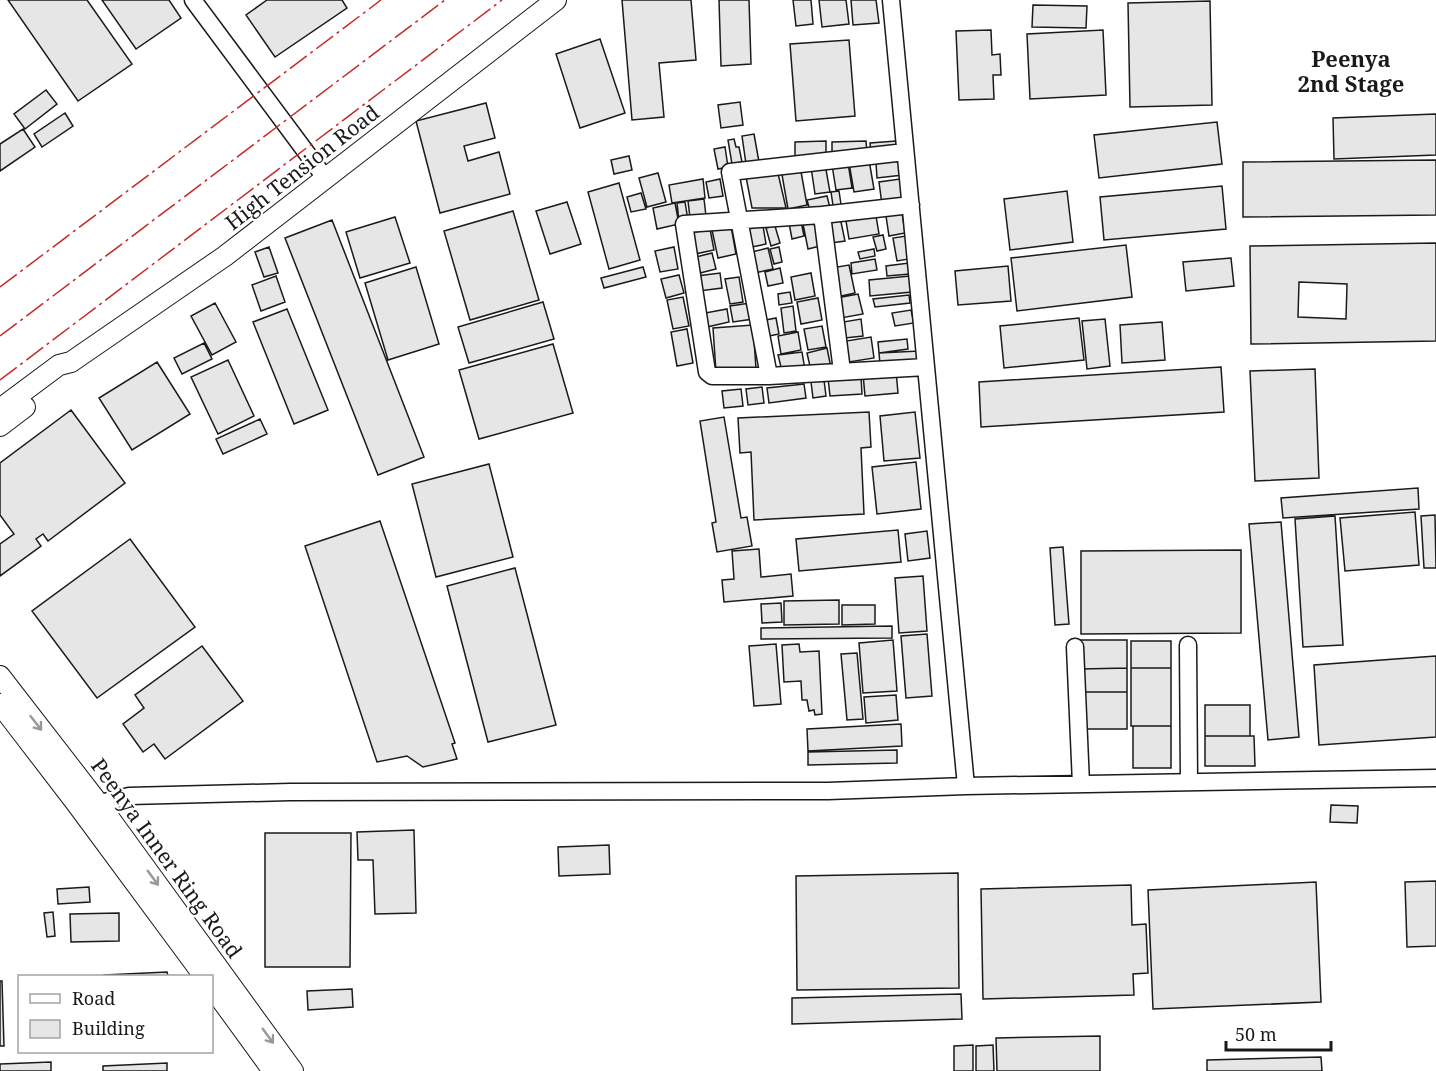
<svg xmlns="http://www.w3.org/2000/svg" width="1436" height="1071" viewBox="0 0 1436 1071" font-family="'Noto Serif',serif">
<rect width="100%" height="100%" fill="#fff"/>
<path fill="#e6e6e6" stroke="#1a1a1a" stroke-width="1.5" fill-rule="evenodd" d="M8,0h79l45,64 -54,37z
M102,0h67l12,18 -45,31z
M267,0h75l5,8 -72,49 -29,-42z
M622,0h69l5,60 -37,3 5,54 -32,3z
M719,0h30l2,64 -30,2z
M793,0h18l2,24 -17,2z
M819,0h27l3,24 -27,3z
M851,0h25l3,23 -26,2z
M1210,1l2,104 -82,2 -2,-104z
M1033,5l54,1 -1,22 -54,-1z
M991,30l1,25 8,-1 1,21h-8l1,24 -35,1 -3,-69z
M1103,30l3,65 -76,4 -3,-65z
M600,39l25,74 -45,15 -24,-74z
M849,40l6,76 -59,5 -6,-77z
M46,90l11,14 -32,25 -11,-15z
M740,102l3,23 -22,3 -3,-23z
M486,103l9,35 -31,8 4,15 31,-9 11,42 -70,19 -24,-92z
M65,113l8,13 -31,21 -8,-13z
M1436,114v41l-102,4 -1,-41z
M1217,122l5,42 -123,14 -5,-43z
M23,129l12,18 -35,24v-27z
M754,134l5,28 -13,2 -4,-28z
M734,139l2,8h3l3,15 -10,2 -4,-24z
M826,141v15l-31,1v-15z
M866,141l1,12 -35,1v-12z
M896,141v9l-25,2 -1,-9z
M725,147l3,20 -10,2 -4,-20z
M629,156l3,14 -18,4 -3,-14z
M869,160l5,29 -20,3 -5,-29z
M901,160l2,15 -26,3 -1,-15z
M1436,160v55l-193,2v-55z
M848,163l4,25 -16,2 -4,-25z
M825,164l5,28 -15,2 -4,-27z
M800,166l7,39 -19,4 -7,-40z
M777,169l9,39h-34l-6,-31z
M658,173l8,29 -19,5 -8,-29z
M703,179l2,19 -33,5 -3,-18z
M720,179l3,17 -14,2 -3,-16z
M900,179l3,23 -21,3 -3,-23z
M619,183l21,77 -31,9 -21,-77z
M1222,186l4,43 -122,11 -4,-43z
M839,191l3,20 -8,1 -3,-20z
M1067,191l6,51 -63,8 -6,-51z
M641,193l5,16 -15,3 -4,-15z
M827,196l4,16 -20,2 -4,-14z
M704,199l2,17 -16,2 -2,-17z
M567,202l14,42 -31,10 -14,-43z
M685,202l3,18 -9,1 -2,-18z
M675,203l4,21 -22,5 -4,-21z
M513,211l26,89 -69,20 -26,-89z
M902,213l3,20 -16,3 -3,-20z
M876,216l3,18 -30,5 -3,-18z
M395,217l15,46 -50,15 -14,-46z
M840,217l5,24 -14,2 -5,-23z
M332,220l92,237 -46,18 -93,-237z
M801,221l3,15 -12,3 -3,-16z
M818,221l6,24 -16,4 -5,-25z
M731,226l5,28 -18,4 -6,-28z
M763,226l3,18 -19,4 -4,-18z
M775,226l5,17 -9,3 -5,-18z
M710,229l4,21 -19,4 -4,-21z
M883,235l3,14 -9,2 -4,-14z
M906,236l3,23 -12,2 -4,-23z
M1436,243v98l-185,3 -1,-98zM1299,282l48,2 -1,35 -48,-2z
M1126,245l6,52 -115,14 -6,-53z
M269,247l9,26 -14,4 -9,-25z
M674,247l4,22 -18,3 -5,-21z
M779,247l3,15 -8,2 -4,-15z
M768,248l5,21 -19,4 -6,-20z
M874,249l1,7 -15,3 -2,-7z
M712,253l4,16 -16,4 -4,-16z
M1231,258l3,28 -48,5 -3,-29z
M875,259l2,11 -25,4 -1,-11z
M909,263l1,11 -23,2 -1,-10z
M849,265l6,28 -18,4 -6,-29z
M1008,266l3,35 -53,4 -3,-34z
M416,267l23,77 -51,16 -23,-77z
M643,267l3,10 -42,11 -3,-10z
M780,268l3,15 -15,3 -3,-14z
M720,273l2,15 -23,3 -2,-15z
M811,273l4,23 -20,4 -4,-23z
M679,275l5,18 -18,5 -5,-19z
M276,276l9,26 -24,9 -9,-26z
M910,276l2,16 -42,4 -1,-16z
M739,277l4,25 -13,2 -5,-25z
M790,292l2,11 -13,2 -1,-11z
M858,294l5,20 -22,4 -4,-20z
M909,295l1,8 -35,4 -2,-8z
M683,297l6,29 -16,3 -6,-29z
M818,298l4,22 -21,4 -4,-22z
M543,302l11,37 -85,24 -11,-36z
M215,303l21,39 -24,13 -21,-39z
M750,303l3,16 -20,3 -3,-16z
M793,306l3,25 -12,2 -3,-25z
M287,309l41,101 -34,14 -41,-102z
M727,309l2,13 -22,5 -2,-14z
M911,310l3,13 -19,3 -3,-13z
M776,318l3,16 -15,3 -3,-16z
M1079,318l5,42 -80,8 -4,-42z
M861,319l2,17 -18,2 -2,-16z
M1105,319l5,47 -23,3 -5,-48z
M1162,322l3,38 -43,3 -2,-38z
M753,325l3,44 -40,3 -3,-44z
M822,326l4,21 -18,3 -4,-21z
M687,329l6,34 -16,3 -6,-34z
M798,332l3,18 -20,4 -3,-18z
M871,337l3,21 -25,4 -3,-21z
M907,339l1,10 -29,4 -1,-11z
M204,343l8,16 -30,15 -8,-16z
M553,344l20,69 -94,26 -20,-69z
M827,348l4,20 -20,3 -4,-18z
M919,351l1,12 -40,1 -1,-11z
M802,352l3,18 -23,1 -4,-16z
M228,360l26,56 -36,18 -27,-57z
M157,362l33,52 -58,36 -33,-52z
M1221,367l3,45 -243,15 -2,-45z
M1315,369l4,109 -64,3 -5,-110z
M896,371l2,22 -33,3 -2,-22z
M861,376l1,18 -32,2 -2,-18z
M824,380l2,16 -13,2 -2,-16z
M804,384l2,14 -37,5 -2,-15z
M762,387l2,16 -16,2 -2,-16z
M741,389l2,17 -19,2 -2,-17z
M71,410l54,73 -77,58 -5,-7 -7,5 5,7 -41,30v-32l14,-10 -14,-19v-52z
M869,412l2,35 -10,1 3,66 -110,6 -3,-68 -11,1 -2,-35z
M915,412l5,46 -36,3 -4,-45z
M724,417l17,101 6,-1 5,29 -35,6 -5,-29 4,-1 -16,-101z
M260,419l7,15 -44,20 -7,-15z
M916,462l5,47 -44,5 -5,-47z
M489,464l24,93 -77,20 -24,-93z
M1418,488l1,21 -136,9 -2,-20z
M1415,512l4,53 -74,6 -5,-53z
M1435,515l1,53h-12l-3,-52z
M1335,516l8,129 -40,2 -8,-128z
M380,521l75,222 -3,1 5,15 -34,8 -16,-11 -30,6 -72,-216z
M1281,522l18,215 -31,3 -19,-216z
M898,530l3,32 -102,9 -3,-32z
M927,531l3,27 -22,3 -3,-27z
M130,539l65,88 -98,71 -65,-87z
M1063,547l6,77 -14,1 -5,-77z
M759,549l2,28 30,-3 2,22 -69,6 -2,-22 12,-1 -2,-28z
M1241,550v83l-160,1v-83z
M515,568l41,157 -68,17 -41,-156z
M923,576l4,55 -28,2 -4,-55z
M839,600v24l-55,1v-24z
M781,603l1,19 -20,1 -1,-19z
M842,605h33v19l-33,1z
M892,626v12l-131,1v-11z
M927,634l5,62 -26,2 -5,-62z
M893,640l4,51 -34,2 -4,-50z
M1080,640h47v28l-46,1z
M1131,641h40v27h-40z
M776,644l5,60 -27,2 -5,-60z
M799,644l1,8 19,-1 3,63 -7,1 -1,-5 -5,1 -2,-11h-5l-1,-19 -17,1 -2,-37z
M202,646l41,55 -78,58 -11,-15 -11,8 -20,-28 21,-16 -9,-13z
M857,653l6,66 -16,1 -6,-66z
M1436,656v81l-117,8 -5,-80z
M1127,668v24h-46v-23z
M1131,668h40v58h-40z
M1081,692h46v37h-45z
M896,695l2,25 -32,3 -2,-26z
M1205,705h45v31h-45z
M901,724l1,22 -94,5 -1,-22z
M1133,726h38v42h-38z
M1205,736h49l1,30h-50z
M897,750v13l-89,2v-13z
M1331,805l27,1 -1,17 -27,-1z
M414,830l2,83 -41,1 -2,-54h-15l-1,-28z
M265,833h86l-1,134h-85z
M609,845l1,29 -51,2 -1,-29z
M958,873l1,115 -162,2 -1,-114z
M1436,881v65l-29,1 -2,-65z
M1316,882l5,120 -168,7 -5,-119z
M1131,885l1,40 14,-1 2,49 -15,1 1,21 -151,4 -2,-110z
M89,887l1,15 -32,2 -1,-15z
M53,912l2,24 -8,1 -3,-24z
M119,913v28l-48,1 -1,-28z
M167,972l1,4h-64v-1z
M0,981h2l2,65h-4z
M352,989l1,18 -45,3 -1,-19z
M961,994l1,25 -170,5v-26z
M1100,1036v35h-103l-1,-33z
M973,1045v26h-19v-25z
M993,1045l1,26h-18v-25z
M1321,1057l1,14h-115v-11z
M51,1062v9h-51v-7z
M167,1063v8h-64v-5z"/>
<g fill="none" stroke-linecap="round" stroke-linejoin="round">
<g stroke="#1a1a1a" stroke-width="19">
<path id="minor" d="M193,0l133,179
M891,0l75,786
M905,152l-175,20 39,204 157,-9
M822,215l20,156
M769,376h-57l-5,-4 -23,-148 138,-9 89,-10
M1188,645l1,137
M1075,647l6,137
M88,806l41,-10 161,-4 538,-1 138,-5 470,-8"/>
</g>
<g stroke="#1a1a1a" stroke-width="22">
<path id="major" d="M0,409l59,-44 12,-3 154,-106 331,-256
M0,426l25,-19
M0,676l99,128 194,267
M0,704l76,99 128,173
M212,987l61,84"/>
</g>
<use href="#minor" stroke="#fff" stroke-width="16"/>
<use href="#major" stroke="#fff" stroke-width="20"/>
<path stroke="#c62828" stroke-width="1.5" stroke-dasharray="21 4.5 3 4.5" stroke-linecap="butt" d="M0,287l381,-287
M0,336l445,-336
M0,380l502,-380"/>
</g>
<defs><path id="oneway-shaft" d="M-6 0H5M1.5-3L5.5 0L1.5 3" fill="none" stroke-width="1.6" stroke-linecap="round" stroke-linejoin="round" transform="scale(1.5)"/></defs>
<g stroke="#989898">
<use href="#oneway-shaft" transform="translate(36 723) rotate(52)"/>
<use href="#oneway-shaft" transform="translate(153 878) rotate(54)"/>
<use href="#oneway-shaft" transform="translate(268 1036) rotate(54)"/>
</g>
<g text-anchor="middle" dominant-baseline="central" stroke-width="4.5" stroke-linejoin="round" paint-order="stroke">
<g font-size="21" fill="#1a1a1a" stroke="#fff">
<text transform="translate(302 167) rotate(-38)">High Tension Road</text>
<text transform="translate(167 858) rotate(54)">Peenya Inner Ring Road</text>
</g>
<g font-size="22" font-weight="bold" fill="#1a1a1a" stroke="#fff">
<text x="1351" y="58">Peenya<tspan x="1351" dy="25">2nd Stage</tspan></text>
</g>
</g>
<rect x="18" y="975" width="195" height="78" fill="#ffffff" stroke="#a3a3a3" stroke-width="1.5"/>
<rect x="30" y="994" width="30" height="9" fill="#ffffff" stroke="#a3a3a3" stroke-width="1.5"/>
<text x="72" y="1005" font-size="18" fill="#1a1a1a">Road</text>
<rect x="30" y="1020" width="30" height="18" fill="#e6e6e6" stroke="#a3a3a3" stroke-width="1.5"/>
<text x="72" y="1035" font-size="18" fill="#1a1a1a">Building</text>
<path d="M1226 1041v9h105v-9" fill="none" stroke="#1a1a1a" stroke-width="3"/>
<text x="1235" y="1041" font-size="18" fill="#1a1a1a" stroke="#ffffff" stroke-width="4.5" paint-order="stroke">50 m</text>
</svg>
